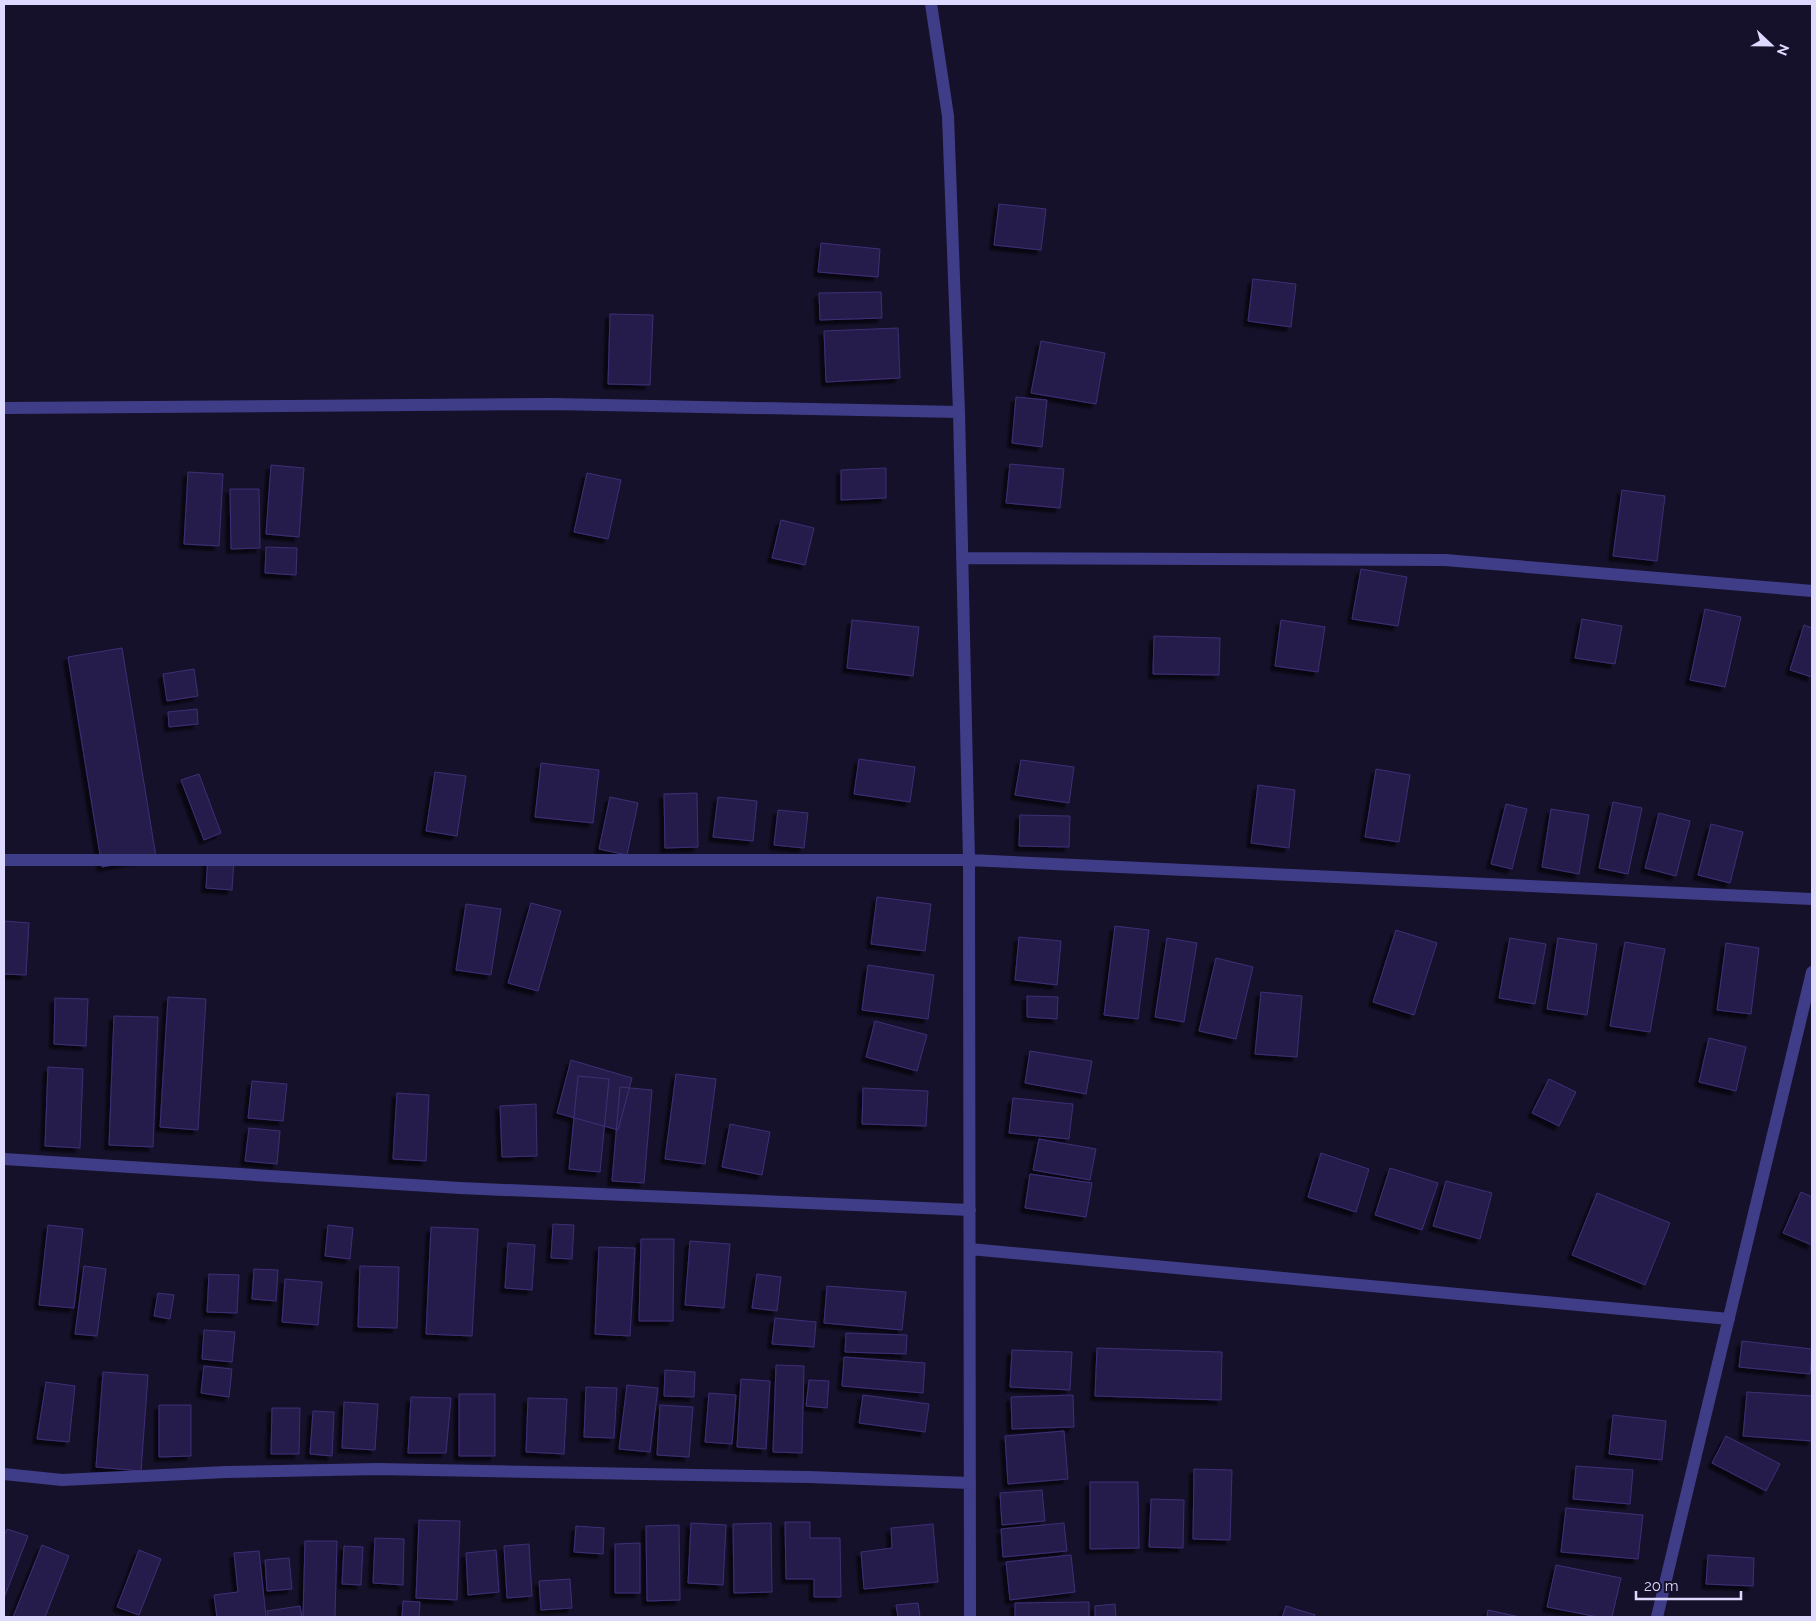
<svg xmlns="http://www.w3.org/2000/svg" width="1816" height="1621" viewBox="0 0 1816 1621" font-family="Raleway,sans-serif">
<defs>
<filter id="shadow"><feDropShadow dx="-4.5" dy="4.5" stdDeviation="1" flood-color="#0009"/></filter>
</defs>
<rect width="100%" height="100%" fill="#15112a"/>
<path fill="#271d4b" stroke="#3e2f76" filter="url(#shadow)" d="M999,204l47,5 -5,41 -47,-5z
M821,243l59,6 -2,28 -60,-5z
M1253,279l43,5 -5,43 -43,-6z
M881,292l1,26 -62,2 -1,-27z
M610,314l43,1 -3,70 -42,-1z
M898,328l2,50 -74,4 -2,-51z
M1041,341l64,12 -9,51 -65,-11z
M1016,397l31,3 -5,47 -30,-4z
M1010,464l54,5 -4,39 -54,-5z
M271,465l33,3 -5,69 -33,-3z
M886,468v30l-45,2v-30z
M188,472l35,2 -4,72 -35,-2z
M587,473l34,7 -13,59 -34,-7z
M230,489h29l1,59 -29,1z
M1622,490l43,6 -8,65 -44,-5z
M781,520l33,8 -9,37 -33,-7z
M266,547l31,1 -1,27 -31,-2z
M1361,569l46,8 -9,49 -46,-7z
M1705,609l36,8 -16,70 -35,-7z
M1582,619l40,7 -7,38 -40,-6z
M852,620l67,7 -6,49 -66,-8z
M1281,620l44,7 -7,45 -43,-6z
M1804,625l8,3v49l-22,-7z
M1154,636l66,2 -1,37 -66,-1z
M122,648l34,209 -54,10 -34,-210z
M194,669l4,27 -31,5 -4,-27z
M197,709l1,15 -29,3 -1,-15z
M859,759l56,8 -5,35 -56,-8z
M1021,760l53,7 -5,36 -54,-8z
M541,763l58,7 -6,53 -58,-6z
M1376,769l34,6 -11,67 -34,-5z
M435,772l31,4 -9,60 -31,-5z
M199,774l22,59 -17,7 -23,-60z
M1258,785l37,5 -6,58 -38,-5z
M697,793l1,54 -33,1 -1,-54z
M610,797l28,6 -11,52 -28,-6z
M718,797l39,4 -4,40 -40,-4z
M1613,802l29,6 -14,66 -29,-6z
M1506,804l21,5 -15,60 -21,-5z
M1551,809l38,6 -10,59 -37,-7z
M778,810l30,3 -4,35 -30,-3z
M1659,813l31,8 -14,55 -31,-8z
M1020,815l50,1 -1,31 -50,-1z
M1711,824l32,8 -13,51 -32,-8z
M208,857l26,2 -2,31 -26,-2z
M877,897l54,7 -6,47 -54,-7z
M531,903l30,8 -23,80 -30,-8z
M466,904l35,5 -10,66 -35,-5z
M4,921l25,2 -3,52 -22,-1z
M1115,926l34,4 -11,89 -34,-4z
M1396,930l41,13 -23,72 -41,-13z
M1019,937l42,4 -4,44 -42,-5z
M1167,938l30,5 -13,79 -29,-5z
M1510,938l36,6 -11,60 -36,-6z
M1558,938l39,6 -10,71 -40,-6z
M1625,942l40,7 -15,83 -40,-6z
M1726,943l33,5 -8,66 -34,-4z
M1216,958l37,9 -17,72 -37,-8z
M868,965l66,10 -6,44 -66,-9z
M1261,992l41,4 -5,61 -42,-3z
M1027,996l31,1 -1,22 -30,-2z
M168,997l38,2 -8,131 -38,-3z
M55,998l33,1 -2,47 -32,-2z
M114,1016l44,1 -5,130 -44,-2z
M875,1021l52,14 -10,36 -51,-14z
M1709,1038l37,9 -10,44 -37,-9z
M1030,1051l62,10 -6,33 -61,-11z
M571,1060l61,18 -14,52 -61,-17z
M48,1067l35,2 -3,79 -35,-2z
M676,1074l40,5 -11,85 -40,-5z
M578,1076l31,3 -9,93 -31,-3z
M1549,1079l27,13 -17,34 -27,-13z
M252,1081l35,3 -4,37 -35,-3z
M620,1087l32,3 -8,93 -32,-2z
M863,1088l65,3 -2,35 -64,-2z
M397,1093l32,2 -3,66 -33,-2z
M1013,1098l60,6 -4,35 -60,-6z
M536,1104l1,52 -35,1 -2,-51z
M730,1124l40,8 -8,43 -40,-8z
M249,1128l31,3 -3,33 -32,-3z
M1039,1139l57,10 -6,31 -57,-10z
M1321,1153l48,16 -13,43 -48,-15z
M1390,1168l48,15 -16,47 -47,-15z
M1030,1174l62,9 -6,34 -61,-9z
M1446,1181l46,12 -12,46 -47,-13z
M1801,1192l11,5v48l-29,-12z
M1597,1193l73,30 -25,62 -73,-30z
M553,1224l21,1 -2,34 -21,-1z
M48,1225l35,4 -9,79 -35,-3z
M328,1225l25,3 -3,31 -25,-3z
M431,1227l47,2 -6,107 -46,-2z
M641,1239h33l-1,82h-34z
M690,1241l40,3 -6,64 -39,-3z
M508,1243l27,2 -3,45 -27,-2z
M599,1247l36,1 -5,88 -35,-2z
M84,1266l22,3 -9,67 -22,-2z
M360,1266l39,1 -2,61 -39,-1z
M254,1269l24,1 -2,31 -24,-2z
M209,1274l30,1 -2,38 -30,-1z
M757,1274l24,3 -4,34 -25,-3z
M285,1279l37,3 -4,43 -36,-3z
M827,1286l79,6 -4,38 -78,-7z
M158,1293l16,2 -4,24 -16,-3z
M775,1318l41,4 -2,25 -42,-3z
M204,1330l31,2 -3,30 -30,-3z
M846,1333l61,2 -1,19 -61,-2z
M1742,1341l70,8 -2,25 -71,-7z
M1097,1348l125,4 -1,48 -126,-4z
M1012,1350l60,2 -2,38 -60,-3z
M844,1357l81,6 -2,30 -81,-7z
M776,1365l28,1 -2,87 -29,-1z
M204,1366l28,3 -3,28 -28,-4z
M665,1370l30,2 -1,25 -30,-1z
M103,1372l45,3 -7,96 -45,-4z
M741,1379l29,2 -4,68 -29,-2z
M809,1380l20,1 -2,27 -21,-2z
M46,1382l29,4 -6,56 -32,-3z
M627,1385l31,3 -8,64 -31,-3z
M586,1387l31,1 -3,50 -30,-1z
M1747,1392l65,4v45l-69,-5z
M709,1393l27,2 -4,49 -27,-2z
M459,1394h36v62h-36z
M863,1395l66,9 -4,28 -66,-9z
M1073,1395l1,32 -62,2 -1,-32z
M411,1397l40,1 -5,55h-38z
M528,1398l39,1 -3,55 -38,-2z
M344,1402l34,2 -3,46 -33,-2z
M159,1405h32v51l-32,1z
M660,1405l33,2 -4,50 -32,-2z
M272,1408h28l-1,46h-28z
M313,1411l21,1 -2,44 -22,-2z
M1613,1415l53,6 -4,39 -53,-6z
M1064,1431l4,48 -60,5 -3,-48z
M1726,1436l54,28 -14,27 -54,-28z
M1576,1466l57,4 -3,34 -57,-5z
M1194,1469l38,1 -2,70 -37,-1z
M1090,1482h48l1,66 -49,1z
M1042,1490l3,31 -43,4 -2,-32z
M1151,1499l33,1 -1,48 -34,-1z
M1566,1508l77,7 -5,44 -77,-7z
M419,1520l41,1 -3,79 -41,-2z
M785,1522h25v16h30l1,59h-27v-18h-28z
M691,1523l35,2 -3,60 -35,-2z
M771,1523l1,69 -38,1 -1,-69z
M1064,1523l3,28 -64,6 -2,-28z
M933,1524l5,58 -74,7 -3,-37 31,-4 -1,-20z
M679,1525l1,75 -33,1 -1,-75z
M576,1526l28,2 -1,26 -29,-2z
M7,1529l21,7 -24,62v-62z
M375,1538l29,1 -1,46 -30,-2z
M305,1541h32l-2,76h-32z
M640,1543v50h-25v-49z
M529,1544l3,52 -25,2 -3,-52z
M42,1545l27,11 -24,61h-32z
M344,1546l19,1 -2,38 -19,-1z
M139,1550l22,9 -22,56 -22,-8z
M496,1550l3,42 -31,3 -2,-42z
M259,1551l7,66h-49l-3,-22 24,-3 -4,-39z
M1071,1555l4,37 -65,8 -4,-38z
M1708,1555l46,3 -1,28 -47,-2z
M289,1558l3,31 -25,2 -2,-31z
M1556,1565l65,13 -9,39h-14l-51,-10z
M570,1579l2,29 -31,2 -2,-29z
M403,1601l17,1 -1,15h-17z
M1089,1602v15h-74v-14z
M918,1603l2,14h-22l-2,-12z
M1115,1604l1,13h-21v-11z
M300,1606l2,11h-34l-1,-6z
M1286,1606l29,9 -1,2h-32z
M1488,1610l32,7h-33z"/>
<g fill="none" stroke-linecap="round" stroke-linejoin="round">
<path stroke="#403d88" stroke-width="12" d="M931,4l17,112 11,296 10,448 1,757
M4,408l549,-4 406,8
M962,558l483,2 367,31
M4,860h965l843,39
M4,1159l456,29 510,22
M970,1249l759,70
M4,1474l58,6 164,-8 151,-3 432,8 161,6
M1657,1617l155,-645"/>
</g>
<rect width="1816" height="1621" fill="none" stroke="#dedaff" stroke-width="10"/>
<g transform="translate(1771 45) rotate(112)" stroke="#15112a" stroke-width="4" paint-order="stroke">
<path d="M0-4L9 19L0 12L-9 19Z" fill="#dedaff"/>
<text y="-8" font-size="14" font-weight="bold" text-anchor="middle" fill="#dedaff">N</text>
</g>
<path d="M1636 1591v8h105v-8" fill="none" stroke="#dedaff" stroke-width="2.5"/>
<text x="1644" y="1591" font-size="15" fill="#dedaff" stroke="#15112a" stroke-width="4" paint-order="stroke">20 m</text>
</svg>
